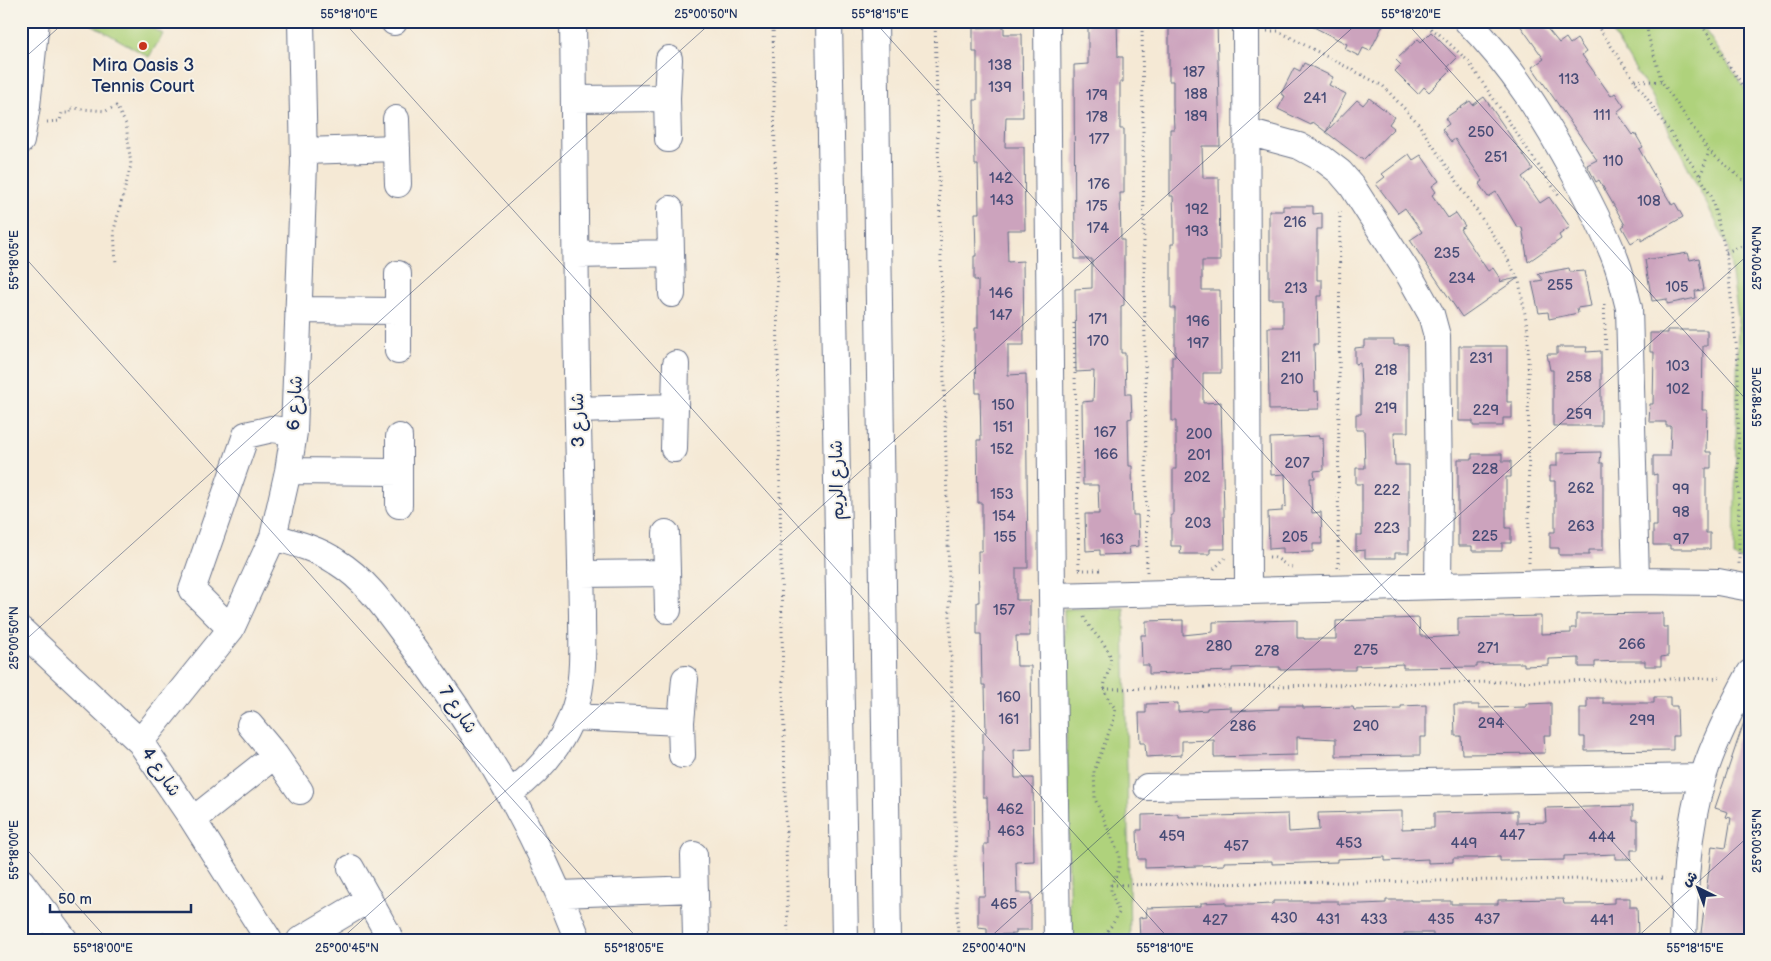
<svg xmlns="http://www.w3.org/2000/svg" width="1771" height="961" viewBox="0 0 1771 961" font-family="'Balsamiq Sans','Playpen Sans Arabic',sans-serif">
<rect width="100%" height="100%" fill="#f7f3e8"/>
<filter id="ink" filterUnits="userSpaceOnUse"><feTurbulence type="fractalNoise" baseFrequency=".02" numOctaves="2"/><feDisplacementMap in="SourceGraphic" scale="10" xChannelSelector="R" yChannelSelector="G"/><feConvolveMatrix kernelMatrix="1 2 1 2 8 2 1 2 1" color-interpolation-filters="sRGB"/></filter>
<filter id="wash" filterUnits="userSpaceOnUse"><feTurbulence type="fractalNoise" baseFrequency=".0096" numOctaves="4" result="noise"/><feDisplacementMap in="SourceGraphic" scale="20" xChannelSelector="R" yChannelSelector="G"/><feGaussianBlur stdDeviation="1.12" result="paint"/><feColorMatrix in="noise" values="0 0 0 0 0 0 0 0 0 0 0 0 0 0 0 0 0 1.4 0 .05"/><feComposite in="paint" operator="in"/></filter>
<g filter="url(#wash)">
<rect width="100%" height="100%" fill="#f5e9d5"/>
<path fill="#afd27b" stroke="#65806c" d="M93,21h48l22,13 -14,23 -58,-33z
M1605,21h94l51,75v467l-16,-6 4,-239 -10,-72 -76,-150z
M1124,608l6,332h-60l-6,-331z"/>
<g id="blocks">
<path fill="#cca3bd" d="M1088,21h29l1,36h5v25h-3v47h4v64h-4l1,47h3v65l-3,1v47h4l1,41h5l1,24 -4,1 1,47h3l1,49h5l1,31 -10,1 1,7 -30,1v-5l-14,1 -1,-37h14l-1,-29h-15l-1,-83 11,-1 1,-30 -18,1 -1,-83 17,-1v-29h-17l-1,-194 14,-1z
M1169,21h48l3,125h-18l1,32h16l1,83h-18v29h18l1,83h-18v30l18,-1 4,147h-15v5h-30l1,-8h-10v-31h2v-46h3v-48h-4v-65h3v-48h-4v-64h3v-24l-1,-24h-3v-67h4l-1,-24v-24h-4z
M1302,21h83l-15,30 -7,-3 -4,8 -14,-7 2,-5z
M1517,21h24l18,22 7,-5 4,6 7,-5 9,13 -4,3 29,41 4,-3 9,13 -7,6 16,23 2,-2 8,14 -4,2 16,28 17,28 3,-2 8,14 -42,24v-4l-10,6 -9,-16 3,-2 -16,-28 -10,-17 -3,2 -9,-17 10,-5 -65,-93 12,-8z
M1004,27v7h18l1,83h-17l-1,30h19l1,83h-18l1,32 15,-1 1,84h-16v30l18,-1 2,194h-12v32h14v36h-14l1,30h14l1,83 -18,1 1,28h18l1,83 -18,1 1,31h14v37h-15v4l-29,1v-7l-9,-1v-31h7l-1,-52h4l-1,-47h-4v-64l3,-1 -1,-47h-3l-1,-51h-4v-32h2l-1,-51h4v-48h-4l-1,-63h4l-1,-47h-4l-1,-41v-24h3v-48h-4v-24h2l-1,-43h4l-1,-48h-3l-1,-65h3v-48h-4v-24z
M1431,32l26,26 -10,10 3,3 -21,21 -5,-5 -6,7 -23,-23 6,-6 -5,-5 22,-21 3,3z
M1304,63l29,14 -4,8 17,9 -20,38 -13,-10 -2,3 -33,-16 7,-13 -4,-2 13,-26 6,3z
M1484,97l49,72 -11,8 18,26 9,-6 21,30 -11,8 2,4 -33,23 -6,-35h-5l-21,-35 -8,5 -9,-13 4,-3 -28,-42 -4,3 -9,-13 7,-5 -4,-6 25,-17 3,4z
M1369,98l25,19 -5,7 5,4 -31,32 -37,-28 31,-32 6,5z
M1409,154l4,6 8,-5 18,26 -7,5 4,6 -4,3 16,23 8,-5 9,13 -5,3 28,42 5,-3 8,12 -2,2 19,-4 -56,39 -52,-77 12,-8 -17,-24 -7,5 -22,-29 9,-7 -3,-3z
M1283,206h30v8l9,-1v16h-5v51h5v16h-5l1,48h-4l1,48 3,-1 1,18 -50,1 -1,-83h15v-28h-14v-88h14z
M1688,253l2,7 9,-2 5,32 -9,1 1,7 -29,6v-5l-15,2 -7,-41z
M1569,268l1,4 14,-1 7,35 -14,2 1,5 -29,6 -1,-7 -9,1 -7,-31 11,-2 -5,-6z
M1667,330h40v16h-4l-1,64h5l-1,42h5v16h-5v65h4v16h-40v-4h-17v-19h4v-52l-4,1v-19h17l1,-30h-5v-4h-17l1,-18h3l1,-52h-4v-19h17z
M1364,340h30v5h14v87h-14l1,33h14v88h-14v5h-30v-8l-9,1v-16h6v-51h-6v-16h9l-1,-38h-8v-16h5v-25l-1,-26 -5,1v-16l9,-1z
M1459,346h48v56h5v16h-9v8h-30v-5h-14z
M1557,347h30l-1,5 15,-1v75h-48v-56h-3l-3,-16h10z
M1319,436v3l4,-1 1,32 -10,1 1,7h-5l2,35 9,-1 1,32h-9v8l-30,1v-5l-14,1 -1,-37 14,-1v-4l4,-1 -1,-32 -14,1 -1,-37z
M1601,452l-1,11h3v87h-14v5h-30v-7h-9v-16h5v-51h-5v-15h7v-13z
M1472,454h30v7h9v16h-5v51h5v15h-9v8h-30v-5h-14v-87h14z
M1663,613v14h5v29l-7,1v9h-16v-5h-25l-25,1v5h-16v-9l-30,1v6l-25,1v-3h-23l-24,1v3l-74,1v-4l-48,2v4h-25v-1l-50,1v-3h-24l-24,1v3l-83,3v-9h-7l-1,-30h5v-14l37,-1v15l30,-3v-10l84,-2v18h7v1h32v-18l83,-3 1,18h6v2l32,-2v-18l83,-2v18l30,-1v-5h5v-14z
M1654,697h16v9h7l1,30h-5v14l-88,1v-14h-5v-29h7v-10h16v5h51z
M1178,703v9l29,-2v-2l24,-1v4l48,-2v-3h24v2l50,-1 1,3 47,-1v-3l25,-1v32h-6v18l-84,1v-17l-39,-2v18l-83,2v-17l-32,1v14l-36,2 -1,-14h-5l-1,-30h7v-9z
M1551,703v32h-7l1,18 -83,1 -1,-18h-6l-1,-31h25v3l47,-1v-3z
M1747,713h3v224l-6,-1v4h-30l1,-5 -14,-2 11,-87 14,2 5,-30 -5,-1 2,-5 -13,-4z
M1633,806v14h5v30h-7v9h-16v-5l-25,1 -26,1v4l-64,1v-4l-24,1h-23v4l-25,1v-4l-43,2v-4l-48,2v3l-65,2v-3l-48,1v3l-79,3v-9h-7l-1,-29h5v-15l36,-1v3l110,-3 1,18 30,-2 -1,-17 84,-2v18l32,-1v-15l83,-2v12l29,-1 -1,-14z
M1614,898h16v9h7l1,29 -5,1v3h-87v-2l-29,2h-84v-7h-29v7h-83v-7h-30v7h-151l-1,-22 8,-1 -1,-9 55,-2v-3l25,-1v3h23l24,-1v-3h65v3h24l24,-1v-3h25v1h40v3h47v-4l65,-1 1,5h25l25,-1z"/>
</g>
</g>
<g filter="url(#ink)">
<use href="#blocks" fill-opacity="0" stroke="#677088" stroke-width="1"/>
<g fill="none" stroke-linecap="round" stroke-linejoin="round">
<g stroke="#677088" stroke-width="28">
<path id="minor" d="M829,21l16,919
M875,21l13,919
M1047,21l5,575 5,344
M1246,21l2,570
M1467,21c46,46 79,100 109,156 15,29 30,56 41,87 5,14 8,29 12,44l7,273
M394,22v-1
M574,99l93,-1
M396,119l2,65
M1247,132l52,14 24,13 17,13 12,14 56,87 23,41 6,22 2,150 -1,100
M668,139l-1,-41 2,-39
M21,141l6,-35 9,-85
M304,151l93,-3
M670,209l2,85
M576,255l95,-2
M398,274v77
M298,310l100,1
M578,410l96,-3
M399,437v68
M674,449l2,-85
M288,471l111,1
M666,533l2,77
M273,537c22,6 45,12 64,25 31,19 52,52 74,81 70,94 124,187 167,297
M581,574l86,-1
M1052,596l584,-15 82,1 32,6
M231,629l-39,-39 54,-155 26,-6 22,3
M21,630l119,112 53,78 76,120
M572,717l109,5
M250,725l25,30 25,36
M140,742l91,-113 42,-92 15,-66 6,-39 10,-269 -3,-142
M682,755l-1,-33 4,-43
M1147,787l556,-10
M510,793c33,-24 58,-55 68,-96 6,-27 4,-56 4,-83 -1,-50 -2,-99 -3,-148 -4,-148 -4,-297 -6,-445
M193,820l82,-65
M694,855l2,82
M351,868l37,66
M21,881l44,59
M560,894l135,-5
M21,934l26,-20
M300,940l69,-41
M1683,940c2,-55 4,-110 20,-163 11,-36 29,-71 47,-104"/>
</g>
<path stroke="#677088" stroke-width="3" stroke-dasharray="1 4" stroke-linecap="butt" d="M773,21l9,609 6,310
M935,21l23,919
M1142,21l5,552
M1418,21l21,13 29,27 91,135
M1594,21l106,155 11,20 15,56 12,109 1,204
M1646,21l2,14 14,47 47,69 41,35
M1699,21l51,75
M1267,31h11l105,55 34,36 84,125 18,34 9,50 1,232
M1635,80l27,2
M47,122l13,-1 2,-8h8l1,-5 35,3 10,-5 10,18 5,41 -17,65 2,35
M1701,175l8,-24
M1726,252l16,-6h8
M1604,304l2,47
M1074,323l5,248
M1269,557c12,0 12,8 23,10
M1338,568l2,-359
M1214,569l11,-11
M1079,570h22
M1084,617c6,14 21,25 25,36 8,21 -18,27 6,55l-1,11 -20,52 1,28 24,55v15l-8,16v6l8,22 -7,12 -11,15
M1104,689l618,-11
M1111,885l555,-7"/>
<use href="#minor" stroke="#fff" stroke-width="26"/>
</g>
</g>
<path fill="none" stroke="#1b2f5e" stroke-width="1" stroke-opacity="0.45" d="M343,21l827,919M874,21l827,919M1405,21l345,383M21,61l45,-40M21,253l618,687M21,644l692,-623M21,843l87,97M340,940l1020,-919M987,940l763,-687M1634,940l116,-105"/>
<circle fill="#c8321e" stroke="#f7f3e8" stroke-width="2" cx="143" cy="46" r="5"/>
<g text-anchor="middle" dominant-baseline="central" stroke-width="4" stroke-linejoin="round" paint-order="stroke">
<g font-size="15" fill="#474c76">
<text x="1000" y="65">138</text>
<text x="1194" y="72">187</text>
<text x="1569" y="79">113</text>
<text x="1000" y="87">139</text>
<text x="1196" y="94">188</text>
<text x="1097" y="95">179</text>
<text x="1315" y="98">241</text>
<text x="1602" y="115">111</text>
<text x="1196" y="116">189</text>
<text x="1097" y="117">178</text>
<text x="1481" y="132">250</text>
<text x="1099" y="139">177</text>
<text x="1496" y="157">251</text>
<text x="1613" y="161">110</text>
<text x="1001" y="178">142</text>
<text x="1099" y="184">176</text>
<text x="1002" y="200">143</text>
<text x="1649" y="201">108</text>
<text x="1097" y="206">175</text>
<text x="1197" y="209">192</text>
<text x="1295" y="222">216</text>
<text x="1098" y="228">174</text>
<text x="1197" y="231">193</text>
<text x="1447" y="253">235</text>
<text x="1462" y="278">234</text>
<text x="1560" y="285">255</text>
<text x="1677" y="287">105</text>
<text x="1296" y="288">213</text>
<text x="1001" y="293">146</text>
<text x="1001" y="315">147</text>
<text x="1098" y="319">171</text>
<text x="1198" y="321">196</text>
<text x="1098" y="341">170</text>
<text x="1198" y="343">197</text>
<text x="1291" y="357">211</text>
<text x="1481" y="358">231</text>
<text x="1678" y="366">103</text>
<text x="1386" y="370">218</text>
<text x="1579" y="377">258</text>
<text x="1292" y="379">210</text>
<text x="1678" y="389">102</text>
<text x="1003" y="405">150</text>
<text x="1386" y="408">219</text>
<text x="1486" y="410">229</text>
<text x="1579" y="414">259</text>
<text x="1003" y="427">151</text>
<text x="1105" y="432">167</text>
<text x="1199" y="434">200</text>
<text x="1002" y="449">152</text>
<text x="1106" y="454">166</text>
<text x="1199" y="455">201</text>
<text x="1297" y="463">207</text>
<text x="1485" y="469">228</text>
<text x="1197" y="477">202</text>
<text x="1581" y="488">262</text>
<text x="1681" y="489">99</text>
<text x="1387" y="490">222</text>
<text x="1002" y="494">153</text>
<text x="1681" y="512">98</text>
<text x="1004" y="516">154</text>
<text x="1198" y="523">203</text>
<text x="1581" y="526">263</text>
<text x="1387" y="528">223</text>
<text x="1485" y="536">225</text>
<text x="1005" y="537">155</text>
<text x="1295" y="537">205</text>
<text x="1112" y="539">163</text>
<text x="1681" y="539">97</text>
<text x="1004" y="610">157</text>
<text x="1632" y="644">266</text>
<text x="1219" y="646">280</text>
<text x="1488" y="648">271</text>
<text x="1366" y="650">275</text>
<text x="1267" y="651">278</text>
<text x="1009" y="697">160</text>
<text x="1009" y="719">161</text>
<text x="1642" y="720">299</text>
<text x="1491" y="723">294</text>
<text x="1243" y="726">286</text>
<text x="1366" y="726">290</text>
<text x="1010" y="809">462</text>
<text x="1011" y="831">463</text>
<text x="1512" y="835">447</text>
<text x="1172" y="836">459</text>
<text x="1602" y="837">444</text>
<text x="1349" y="843">453</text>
<text x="1464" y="843">449</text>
<text x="1236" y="846">457</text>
<text x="1004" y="904">465</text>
<text x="1284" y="918">430</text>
<text x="1328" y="919">431</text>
<text x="1374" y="919">433</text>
<text x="1441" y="919">435</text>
<text x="1487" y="919">437</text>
<text x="1215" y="920">427</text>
<text x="1602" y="920">441</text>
</g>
<g font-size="18" fill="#1b2f5e" stroke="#f7f3e8">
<text x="143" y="65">Mira Oasis 3<tspan x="143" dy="21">Tennis Court</tspan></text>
</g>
<g font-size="18" fill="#1b2f5e" stroke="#f7f3e8">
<text transform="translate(295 403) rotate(-87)">شارع 6</text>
<text transform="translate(578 420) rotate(-91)">شارع 3</text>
<text transform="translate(837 480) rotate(-91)">شارع الريم</text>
<text transform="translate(458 710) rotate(56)">شارع 7</text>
<text transform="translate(161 772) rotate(56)">شارع 4</text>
</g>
</g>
<rect width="1771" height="961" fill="none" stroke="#f7f3e8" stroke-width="55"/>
<g transform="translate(1698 888) rotate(318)" stroke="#f7f3e8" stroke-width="4" paint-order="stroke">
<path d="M0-4L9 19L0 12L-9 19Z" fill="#1b2f5e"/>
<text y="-8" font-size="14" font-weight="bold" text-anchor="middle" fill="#1b2f5e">ش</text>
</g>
<path d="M50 904v8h141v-8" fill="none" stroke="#1b2f5e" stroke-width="2.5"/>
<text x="58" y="904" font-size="15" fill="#1b2f5e" stroke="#f7f3e8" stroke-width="4" paint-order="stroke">50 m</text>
<rect x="28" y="28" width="1716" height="906" fill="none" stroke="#1b2f5e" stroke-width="2"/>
<g font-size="12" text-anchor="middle" fill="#1b2f5e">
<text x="349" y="18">55°18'10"E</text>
<text x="706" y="18">25°00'50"N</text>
<text x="880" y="18">55°18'15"E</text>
<text x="1411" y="18">55°18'20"E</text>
<text transform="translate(1757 258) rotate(-90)" y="4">25°00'40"N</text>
<text transform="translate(14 260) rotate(-90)" y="4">55°18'05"E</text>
<text transform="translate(1757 397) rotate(-90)" y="4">55°18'20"E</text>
<text transform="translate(14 638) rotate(-90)" y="4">25°00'50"N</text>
<text transform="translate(1757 841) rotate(-90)" y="4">25°00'35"N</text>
<text transform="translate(14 850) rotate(-90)" y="4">55°18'00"E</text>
<text x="103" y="952">55°18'00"E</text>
<text x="347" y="952">25°00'45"N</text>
<text x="634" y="952">55°18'05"E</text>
<text x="994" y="952">25°00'40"N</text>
<text x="1165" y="952">55°18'10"E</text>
<text x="1695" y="952">55°18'15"E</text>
</g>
</svg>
